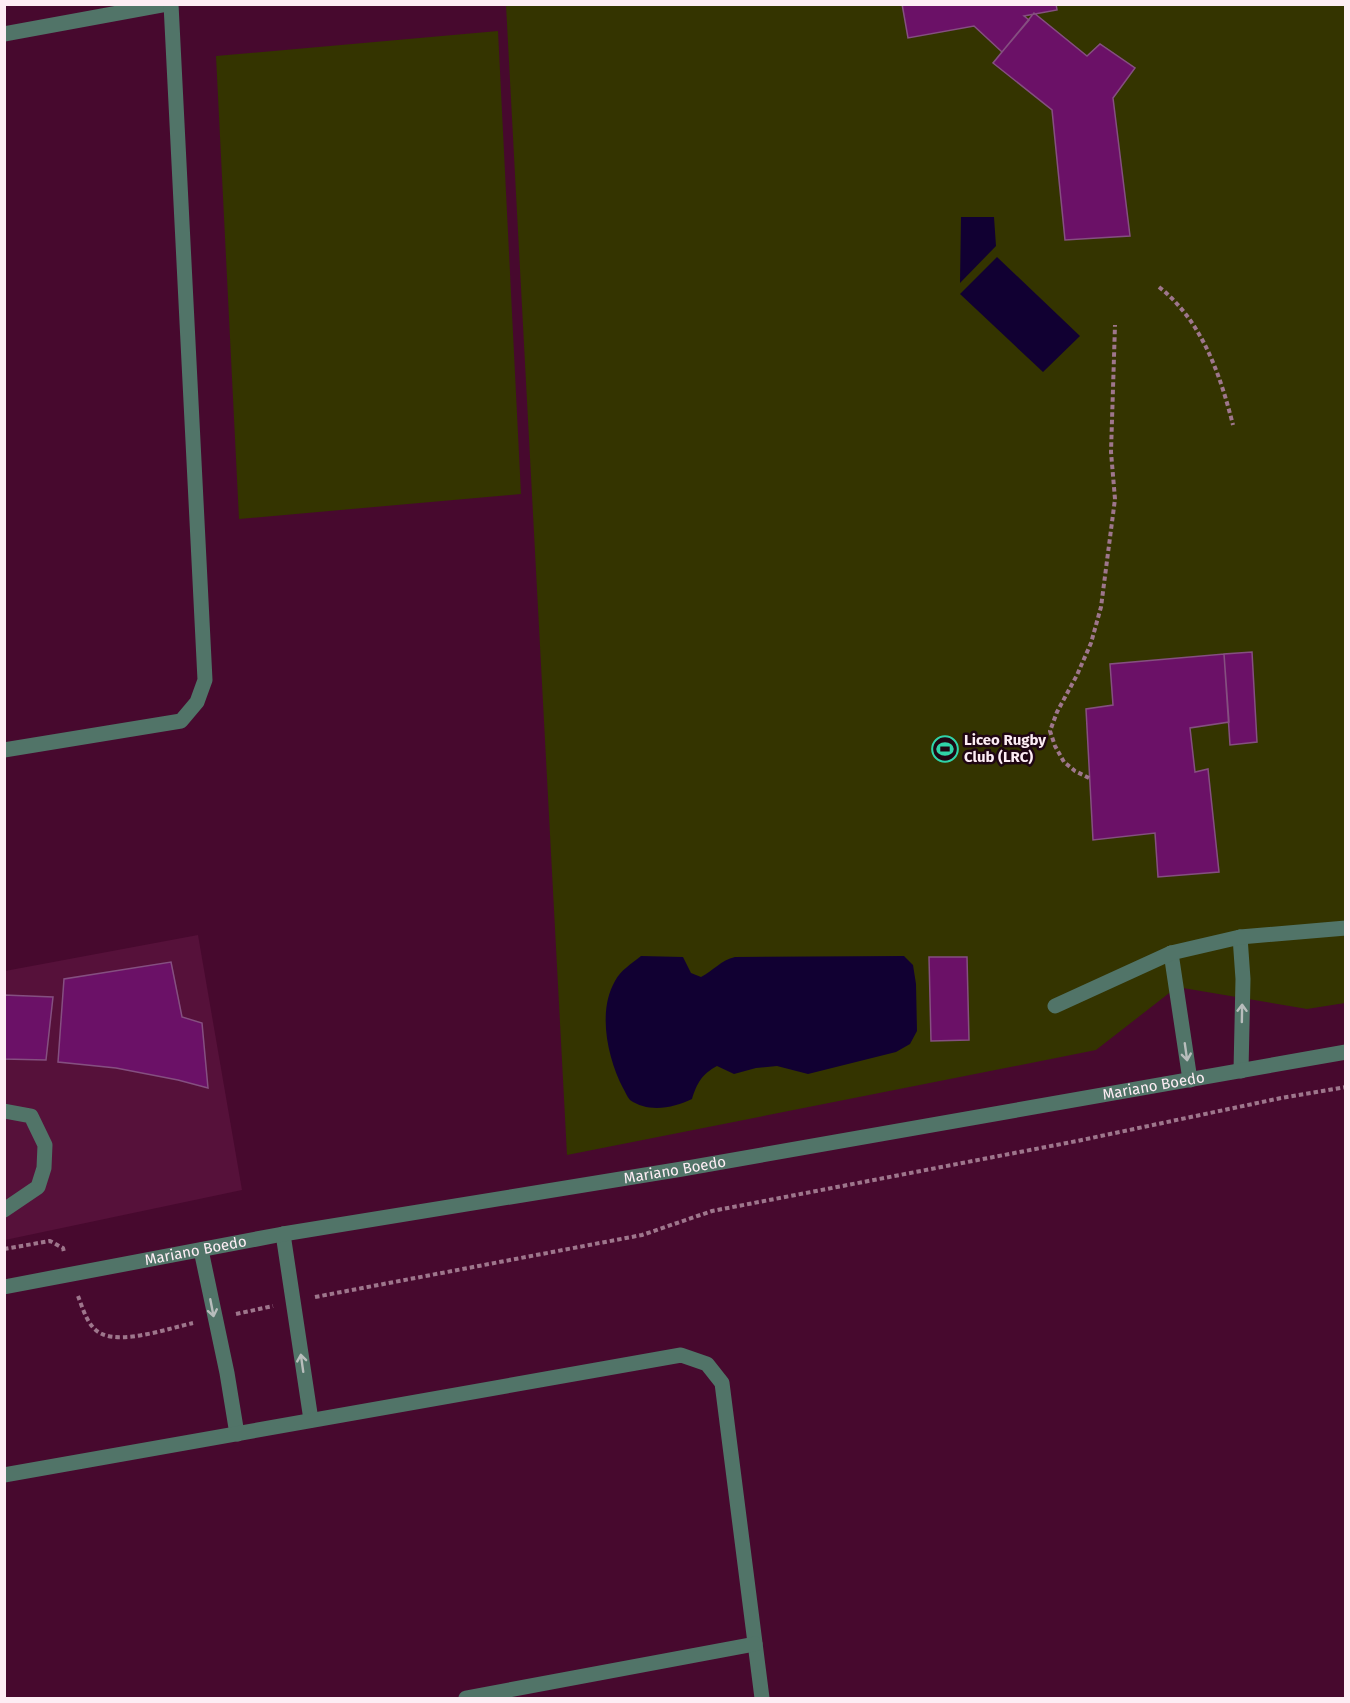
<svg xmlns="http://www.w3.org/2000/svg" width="1350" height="1703" viewBox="0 0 1350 1703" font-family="'Fira Sans',sans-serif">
<rect width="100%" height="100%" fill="#47092e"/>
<path fill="#56113a" d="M198,935l44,255 -237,50v-269z"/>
<path fill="#343400" d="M506,5h839v998l-38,6 -130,-22 -81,63 -529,105z
M498,31l23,463 -282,25 -23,-463z"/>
<path fill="#110032" d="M961,217h33l2,29 -36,37z
M997,257l83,79 -37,36 -83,-78z
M641,956l42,1 8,16 10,4c12,-6 20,-17 34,-20l169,-1 9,9 3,19 1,47 -7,13 -14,8 -88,22 -31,-8 -21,2 -22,6 -17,-8c-15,8 -20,17 -25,33 -18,9 -44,14 -62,1 -3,-3 -5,-9 -7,-12 -15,-29 -26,-76 -8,-107 6,-11 16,-17 26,-25z"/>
<path fill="#6b1167" stroke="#854f80" stroke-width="1.5" d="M902,4h154l1,6 -33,6 5,4 -27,32 -28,-26 -66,12z
M1034,13l53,43 13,-12 35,24 -22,30 17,138 -65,4 -13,-130 -59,-47z
M1252,652l5,90 -27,3 -6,-91z
M1224,654l5,68 -39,6 5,44 13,-3 11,103 -61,5 -3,-44 -62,7 -7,-131 27,-4 -3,-41z
M929,957h38l2,83 -38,1z
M171,962l11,55 20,6 6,65 -30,-8 -62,-12 -58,-6 6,-83z
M4,995l49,2 -7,63 -42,-1z"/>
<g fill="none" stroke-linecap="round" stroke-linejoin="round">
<path stroke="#9e768c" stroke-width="4" stroke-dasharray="4.5 3" stroke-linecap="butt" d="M1159,287c43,34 61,87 74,138
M1089,778l-14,-7 -11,-9 -9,-16 -5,-15 7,-19 20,-37 14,-32 10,-36 14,-108 -4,-47 4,-127
M4,1249l46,-8 13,7 1,4
M78,1296c5,13 10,32 24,38 22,10 68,-6 91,-11
M315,1297l327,-62 70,-24 365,-70 204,-43 65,-11
M236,1314l37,-8"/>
<g stroke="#517468" stroke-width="15">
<path d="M4,34l163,-30"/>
<path d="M4,750l177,-29 16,-19 8,-22 -34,-676"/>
<path d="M1240,937l3,42 -2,92"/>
<path d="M1171,953l19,127"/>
<path d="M1055,1006l116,-53 69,-16 106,-9"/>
<path d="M4,1111l27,5 14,29 -1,23 -6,19 -34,23"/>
<path d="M283,1234l28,186"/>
<path d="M201,1250l26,123 10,61"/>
<path id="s1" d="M4,1287l279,-53 399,-65 664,-117"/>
<path d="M4,1475l677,-120 26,9 15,19 40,315"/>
<path d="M466,1698l289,-54"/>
</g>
</g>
<defs><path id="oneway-shaft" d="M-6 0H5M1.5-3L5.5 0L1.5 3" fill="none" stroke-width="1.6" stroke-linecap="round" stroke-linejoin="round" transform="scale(1.5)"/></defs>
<g stroke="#b8bdbc">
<use href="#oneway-shaft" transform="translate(1242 1013) rotate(-89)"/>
<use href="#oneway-shaft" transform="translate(1186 1052) rotate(82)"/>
<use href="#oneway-shaft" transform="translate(212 1308) rotate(79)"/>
<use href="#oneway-shaft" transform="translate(302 1363) rotate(-98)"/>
</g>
<defs>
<g id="stadium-ring" transform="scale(1.35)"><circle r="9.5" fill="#1f0613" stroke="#30d4a9" stroke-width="1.5"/><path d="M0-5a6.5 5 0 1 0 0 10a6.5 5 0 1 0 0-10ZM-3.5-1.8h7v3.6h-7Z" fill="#30d4a9"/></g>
</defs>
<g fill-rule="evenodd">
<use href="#stadium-ring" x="945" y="749"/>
</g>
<g text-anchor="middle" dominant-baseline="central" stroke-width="5" stroke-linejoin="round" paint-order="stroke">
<g font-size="15" font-weight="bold" fill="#fdedf4" stroke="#1f0613" text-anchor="start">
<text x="964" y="740">Liceo Rugby<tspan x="964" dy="17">Club (LRC)</tspan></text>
</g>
<g font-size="15" fill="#fdedf4" stroke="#1f0613">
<text stroke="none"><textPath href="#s1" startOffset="1167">Mariano Boedo</textPath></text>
<text stroke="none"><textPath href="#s1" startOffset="681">Mariano Boedo</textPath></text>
<text stroke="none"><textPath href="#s1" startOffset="195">Mariano Boedo</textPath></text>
</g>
</g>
<rect width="1350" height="1703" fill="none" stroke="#fdedf4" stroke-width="12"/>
</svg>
